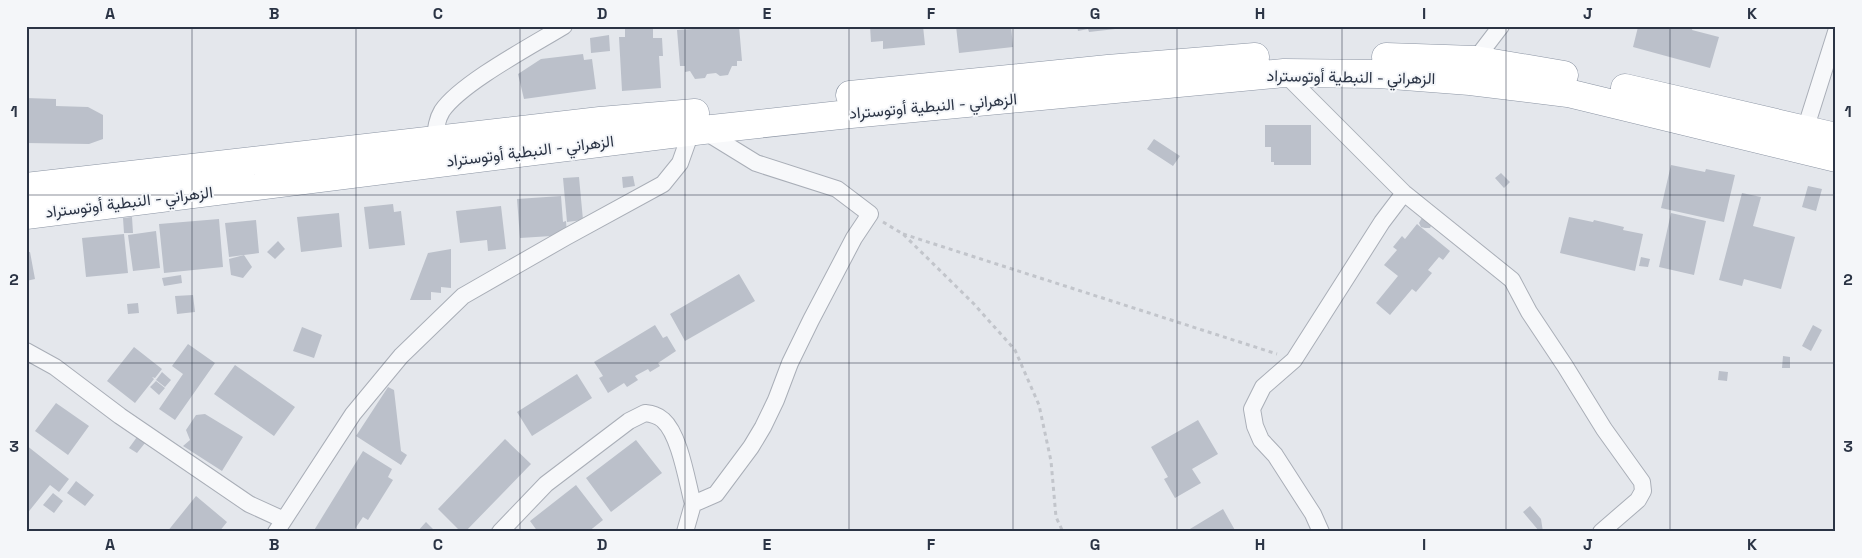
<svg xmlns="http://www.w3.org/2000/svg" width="1862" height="558" viewBox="0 0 1862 558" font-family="'Space Grotesk',Vazirmatn,sans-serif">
<rect width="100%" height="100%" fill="#e4e7ec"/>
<path fill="#bbc0ca" d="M625,26l28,1v11h9l1,18h-4l2,32 -39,3 -3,-54h6z
M739,26l3,35h-5v5h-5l-4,9 -8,1 -4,-3 -9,1 -2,4 -10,1 -5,-8 -5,1v-6h-5l-3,-36z
M870,26h53l2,19 -42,4v-8l-12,1z
M956,26h55l2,21 -54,6z
M1077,26h47v2l-35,4 -1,-3 -10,2z
M1647,26h46l-1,4 27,7 -9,31 -77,-21 5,-20 8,2z
M609,35l1,16 -19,2 -1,-15z
M583,54l1,6 8,-1 4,30 -72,10 -6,-25 23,-15z
M26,98l30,1v7l32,1 15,8v24l-14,5 -63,-1z
M1265,125h46v40h-37v-3h-3v-15h-6z
M1154,139l26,17 -7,10 -26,-17z
M1671,165l34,7 1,-3 29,6 -11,47 -63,-14z
M1501,173l9,9 -6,6 -9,-10z
M633,176l2,10 -12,2 -1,-11z
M579,177l4,43 -16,2 -4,-44z
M1808,186l14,3 -6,22 -14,-4z
M1742,193l19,4 -8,29 42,11 -14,52 -37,-10 -2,7 -23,-6z
M561,196l2,26 3,-1 1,14 -47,3 -3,-39z
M393,204l1,8 7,-1 4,34 -36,4 -5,-42z
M501,206l5,43 -18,2 -1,-11 -27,3 -4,-32z
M339,213l3,34 -41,5 -4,-35z
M1671,213l35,8 -12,54 -35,-8z
M1423,216l9,8 -2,4h-5l-4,-1 -2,-4z
M132,217l1,16h-9l-1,-15z
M1569,217l24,5 1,-2 30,7 -1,3 20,4 -8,37 -75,-18z
M219,219l4,48 -59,6 -5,-49z
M256,220l3,33 -15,2 8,12 -9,11 -12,-3 -2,-16 15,-4 -15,2 -4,-34z
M1417,224l33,27 -7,9 -4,-3 -11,13 4,3 -16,19 -4,-3 -22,26 -14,-12 22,-27 -14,-11 13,-15 -4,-3 9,-11 3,3z
M156,231l4,37 -27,3 -5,-36z
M124,234l4,39 -42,4 -4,-39z
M278,241l7,8 -10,10 -8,-7z
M451,249v39l-10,-1v6l-10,-1v8h-21l18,-47z
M26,252h4l5,27 -9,2z
M1641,257l9,2 -2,8 -9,-1z
M739,274l16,27 -70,40 -15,-27z
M181,275l1,8 -18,3 -2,-8z
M193,295l2,17 -18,2 -2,-18z
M138,303l1,10 -11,1 -1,-10z
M655,325l8,13 4,-2 9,15 -18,12 2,3 -10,6 -2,-3 -13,7 3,4 -11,7 -3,-4 -16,10 -9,-15 4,-2 -9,-14z
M1813,325l9,5 -11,21 -9,-5z
M302,327l20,8 -8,23 -21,-7z
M188,344l27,19 -40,57 -16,-11 24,-35 -11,-8z
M134,347l28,22 -7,9 -3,-1 2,2 -19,24 -28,-22z
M1783,356l7,1v11h-8z
M235,365l60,42 -21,29 -60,-42z
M1719,371l9,1 -1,9 -9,-1z
M162,372l9,8 -6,7 -9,-7z
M577,374l15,24 -60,38 -15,-24z
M156,381l9,7 -6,7 -9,-8z
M388,387l6,3 7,61 6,4 -6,10 -45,-29z
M56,403l33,23 -21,29 -33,-24z
M205,414l38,23 -21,34 -39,-25 7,-6 -4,-10 10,-15z
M1198,420l20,34 -26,15 9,14 -26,15 -11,-19 4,-2 -17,-30z
M137,437l8,6 -8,10 -8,-5z
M505,439l26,25 -66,68h-4l-23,-23z
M636,440l26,33 -51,39 -25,-34z
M26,445l43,34 -10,13 -9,-7 -24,30z
M363,451l29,18 -4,8 5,3 -25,40 -5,-3 -10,15h-40z
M76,481l18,14 -9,11 -18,-13z
M576,485l27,35 -15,12h-50l-8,-11z
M53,493l10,8 -9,12 -11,-8z
M196,496l31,26 -8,10h-52z
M1530,506l11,13 2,13h-5l1,-1 -16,-19z
M1223,509l13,23h-51z
M426,522l10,10h-19z"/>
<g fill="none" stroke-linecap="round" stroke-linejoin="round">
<g stroke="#a9aeb7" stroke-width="18">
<path id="street" d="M1475,60l26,-34
M1284,73l120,120 108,87 17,32 36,54 39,63 38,53 1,9 -5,9 -37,32
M1805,130l31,-98
M435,141c1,-11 1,-20 7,-30 19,-28 91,-66 122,-85
M26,351l29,16 65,49 129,88 35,16
M276,532l77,-118 48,-58 62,-60 103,-59 97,-53 17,-21 11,-31
M500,532l46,-48 83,-63 16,-8c7,1 13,2 18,7 17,15 24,62 30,84
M685,532l8,-28 23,-10 35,-47 12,-20 13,-27 14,-37 21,-43 43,-82 16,-24 -33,-25 -81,-26 -52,-32
M1321,532l-8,-18 -38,-59 -14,-15 -6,-14 -3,-17 11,-22 31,-27 88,-138 22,-29"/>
</g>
<g stroke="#8b94a3" stroke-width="29">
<path id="highway" d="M1386,57l89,3 89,15
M1625,88l211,49
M850,95l258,-26 147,-12
M26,187l574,-66 95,-8
M26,215l677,-85 137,-15 444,-42 95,1 91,7 98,12 268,65"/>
</g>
<path stroke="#c2c5cb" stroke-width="3" stroke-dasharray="4 4" stroke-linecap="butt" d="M883,222l20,12 71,70 41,46 24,55 12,56 5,56 7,15
M903,234l374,120"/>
<use href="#street" stroke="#f7f8fa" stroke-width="16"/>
<use href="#highway" stroke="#fff" stroke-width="28"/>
</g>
<path fill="none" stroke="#2b3445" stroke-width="1" stroke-opacity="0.55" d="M192,26v506M356,26v506M520,26v506M685,26v506M849,26v506M1013,26v506M1177,26v506M1342,26v506M1506,26v506M1670,26v506M26,195h1810M26,363h1810"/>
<g text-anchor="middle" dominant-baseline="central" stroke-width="4" stroke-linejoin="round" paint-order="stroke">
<g font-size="16" fill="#2b3445" stroke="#f4f6f9">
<text transform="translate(1351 77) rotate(1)">الزهراني - النبطية أوتوستراد</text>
<text transform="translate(933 106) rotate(-5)">الزهراني - النبطية أوتوستراد</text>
<text transform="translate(530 151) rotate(-7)">الزهراني - النبطية أوتوستراد</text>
<text transform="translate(129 202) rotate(-7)">الزهراني - النبطية أوتوستراد</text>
</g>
</g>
<rect width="1862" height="558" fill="none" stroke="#f4f6f9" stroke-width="55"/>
<rect x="28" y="28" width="1806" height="502" fill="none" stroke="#2b3445" stroke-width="2"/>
<g font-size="16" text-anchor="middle" font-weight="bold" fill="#2b3445">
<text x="110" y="19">A</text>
<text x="274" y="19">B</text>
<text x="438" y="19">C</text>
<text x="602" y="19">D</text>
<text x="767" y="19">E</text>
<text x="931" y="19">F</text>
<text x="1095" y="19">G</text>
<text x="1260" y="19">H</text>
<text x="1424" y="19">I</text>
<text x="1588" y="19">J</text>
<text x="1752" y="19">K</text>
<text x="14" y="117">1</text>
<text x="1848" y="117">1</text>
<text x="14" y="285">2</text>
<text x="1848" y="285">2</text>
<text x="14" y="452">3</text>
<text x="1848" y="452">3</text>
<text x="110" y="550">A</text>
<text x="274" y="550">B</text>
<text x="438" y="550">C</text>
<text x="602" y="550">D</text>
<text x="767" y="550">E</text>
<text x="931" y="550">F</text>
<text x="1095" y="550">G</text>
<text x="1260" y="550">H</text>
<text x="1424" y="550">I</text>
<text x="1588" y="550">J</text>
<text x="1752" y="550">K</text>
</g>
</svg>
